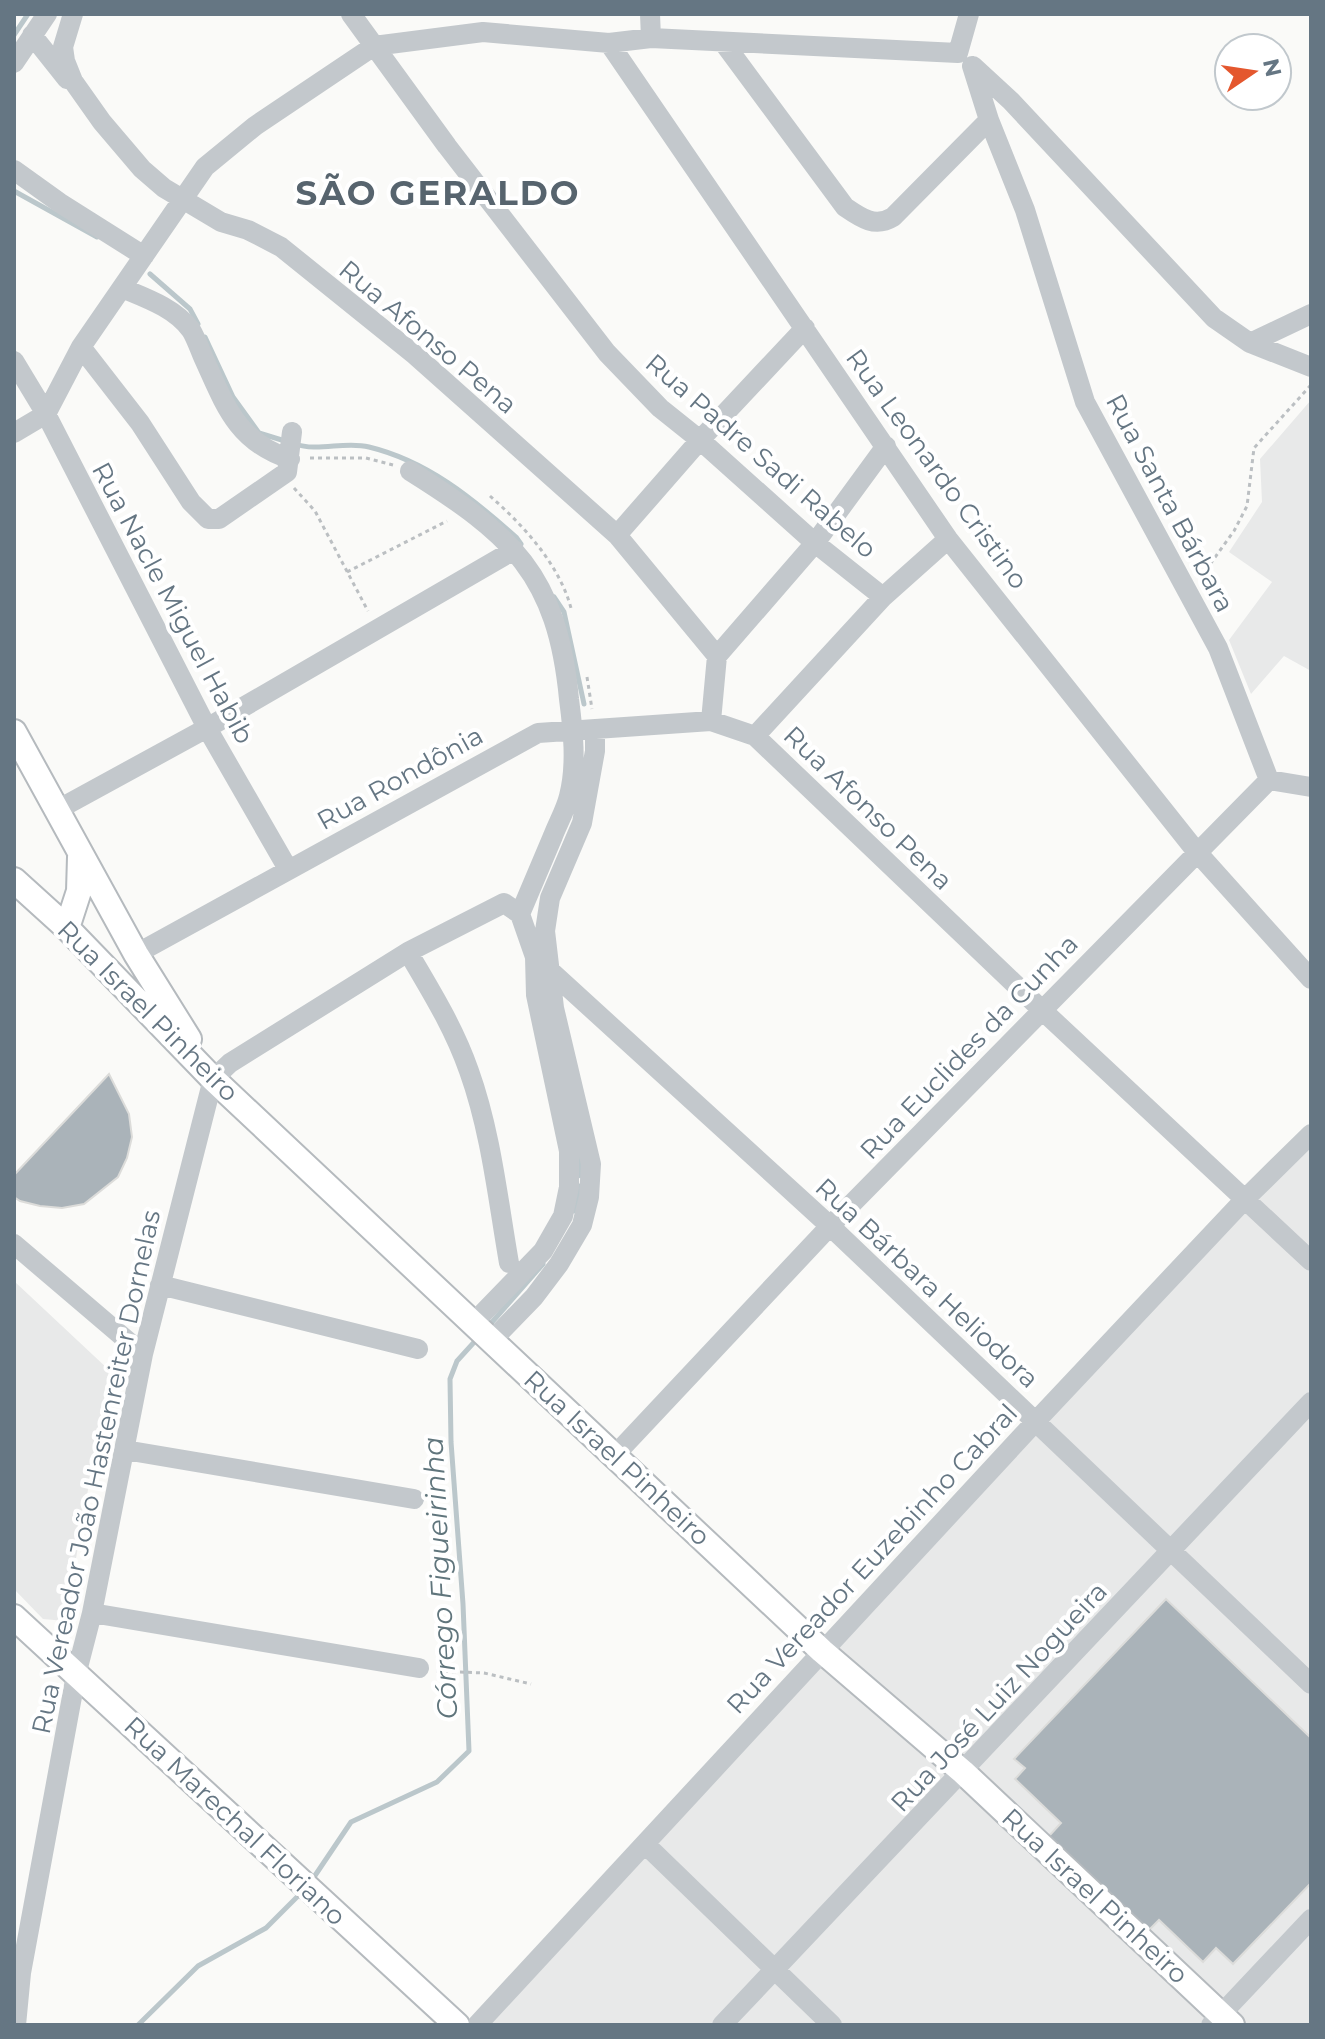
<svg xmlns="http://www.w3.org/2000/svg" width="1325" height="2039" viewBox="0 0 1325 2039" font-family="Montserrat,sans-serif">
<rect width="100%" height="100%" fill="#fafaf8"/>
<path fill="#e8e9e9" d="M1311,400v271l-27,-15 -33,38 -22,-54 43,-58 -43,-30 33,-50 -2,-43z
M1311,1136v889h-824z
M14,1281l95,89 -44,251 -22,-2 -29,-30z"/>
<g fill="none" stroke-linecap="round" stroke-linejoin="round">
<path stroke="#bbc7cb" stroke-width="5" d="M14,35l14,-21
M14,191l83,46
M150,274l40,35 8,15
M205,337l28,60 26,36 26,8
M295,444c23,8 50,-3 74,3 58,14 103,51 147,90l5,7
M554,597l10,15 20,92
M579,1154l2,22
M574,1211l6,-25
M486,1329l57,-65
M310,1883l41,-61 86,-40 32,-31 -6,-147 -12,-162 -1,-63 7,-18 20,-22
M138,2025l60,-59 68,-38 35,-35"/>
</g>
<path fill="#aab3b9" stroke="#dcdcda" stroke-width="2" d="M109,1074l20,40 3,23 -5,21 -9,19 -34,27 -22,4 -22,-2 -20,-5 -6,-4v-22z
M1166,1599l145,139v145l-78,81 -17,-16 -13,14 -44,-42 -11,11 -99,-95 12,-13 -46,-44 10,-11 -11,-9z"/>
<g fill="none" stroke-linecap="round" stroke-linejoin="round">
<g stroke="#b5babe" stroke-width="28">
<path id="major" d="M14,732l122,222 53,85
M14,880l53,48 146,151 609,572 141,121 269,253
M67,928l12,-37 1,-34
M14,1617l443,408"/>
</g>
<path stroke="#bbbfc2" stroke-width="3" stroke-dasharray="4 4" stroke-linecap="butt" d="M310,458h56l27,7
M294,488l21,23 53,100
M490,496c33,29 69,68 81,112
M347,572l100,-51
M1201,577l33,-46 13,-25 7,-58 57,-63
M587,677l5,32
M436,1671l48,2 47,11"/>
<path stroke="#c3c8cc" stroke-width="20" d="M73,14l-10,33 2,14 8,20 29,41 40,47 22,19 57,34 27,8 33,17 134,108 202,180 100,121 -6,65
M351,14l96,132 160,207 53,55 40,32 115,103 68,54
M650,14l1,24
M32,35l35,44
M723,42l122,165c16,11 30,21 48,10l96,-97
M609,43l339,496 248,312 115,128
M958,53l11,-39
M14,63l33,-49
M972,66l17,54 36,90 60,192 133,246 51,132
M973,66l38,35 203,217 36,25 61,24
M14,170l46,33 84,53
M122,288c24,10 53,20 69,42 5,8 9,20 13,29 21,46 33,83 86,100
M1250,343l61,-29
M81,347l59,76 51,79 17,17h11l68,-47 5,-40
M14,361l32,53 161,314 81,141
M14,433l32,-19 35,-67 124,-180 50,-41 119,-80 109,-14 126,11 42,-5 307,15
M410,471c102,64 147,103 159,228 4,31 8,66 0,97 -3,13 -11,27 -16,40 -11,26 -22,52 -33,78
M617,535l83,-95 105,-112
M717,656l98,-113 71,-97
M755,736l128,-139 65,-58
M1269,780l42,7
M57,810l150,-82 307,-178
M520,914l15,43 295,269 481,458
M408,952c23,39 46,76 61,119 22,61 29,129 40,192
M136,954l402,-221 173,-12 44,15 287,274 269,251
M14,1244l129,110
M160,1285l258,64
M483,1313l60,-62 20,-35 6,-29v-36l-33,-156 -1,-38
M501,1331l33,-34 25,-33 23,-39 7,-28 2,-33 -37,-156 -9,-77 5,-33 32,-75 13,-72v-22
M125,1450l289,49
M615,1455l215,-229 439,-446
M92,1613l327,55
M645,1844l187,181
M16,2025l5,-52 55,-298 16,-62 51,-259 70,-275 17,-16 178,-111 96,-49 16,11
M477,2025l559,-604 209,-222 66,-65
M722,2025l589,-623
M1211,2025l100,-106"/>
<use href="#major" stroke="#fff" stroke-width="24"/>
</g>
<g text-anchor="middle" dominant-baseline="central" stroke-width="8" stroke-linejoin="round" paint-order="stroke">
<g font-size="26" fill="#657683" stroke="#fff">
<text transform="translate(428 337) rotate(40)">Rua Afonso Pena</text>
<text transform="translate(761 456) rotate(41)">Rua Padre Sadi Rabelo</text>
<text transform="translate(937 469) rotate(54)">Rua Leonardo Cristino</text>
<text transform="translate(1170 503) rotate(62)">Rua Santa Bárbara</text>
<text transform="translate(173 603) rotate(62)">Rua Nacle Miguel Habib</text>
<text transform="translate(400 778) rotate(-29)">Rua Rondônia</text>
<text transform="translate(868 808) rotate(44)">Rua Afonso Pena</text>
<text transform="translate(148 1011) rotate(45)">Rua Israel Pinheiro</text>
<text transform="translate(969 1047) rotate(-46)">Rua Euclides da Cunha</text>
<text transform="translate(927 1283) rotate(43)">Rua Bárbara Heliodora</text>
<text transform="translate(617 1458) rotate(43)">Rua Israel Pinheiro</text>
<text transform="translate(96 1472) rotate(-78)">Rua Vereador João Hastenreiter Dornelas</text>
<text transform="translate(872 1559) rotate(-47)">Rua Vereador Euzebinho Cabral</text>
<text transform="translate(999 1697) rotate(-47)">Rua José Luiz Nogueira</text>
<text transform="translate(235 1821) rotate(43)">Rua Marechal Floriano</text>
<text transform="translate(1095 1896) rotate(43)">Rua Israel Pinheiro</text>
</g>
<g font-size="28" font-style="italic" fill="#60757c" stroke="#fff">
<text transform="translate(440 1578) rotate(-93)">Córrego Figueirinha</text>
</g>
<g font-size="34" font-weight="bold" letter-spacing="2" fill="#57646e" stroke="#fff">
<text x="438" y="193">SÃO GERALDO</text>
</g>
</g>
<rect width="1325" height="2039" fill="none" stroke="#657683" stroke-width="32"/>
<g transform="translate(1253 72) rotate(77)"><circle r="38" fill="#ffffff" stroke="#c1c8cd" stroke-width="2"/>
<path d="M0-6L14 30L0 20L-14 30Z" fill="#e4572e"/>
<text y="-12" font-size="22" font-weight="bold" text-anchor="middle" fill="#657683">N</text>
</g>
</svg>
